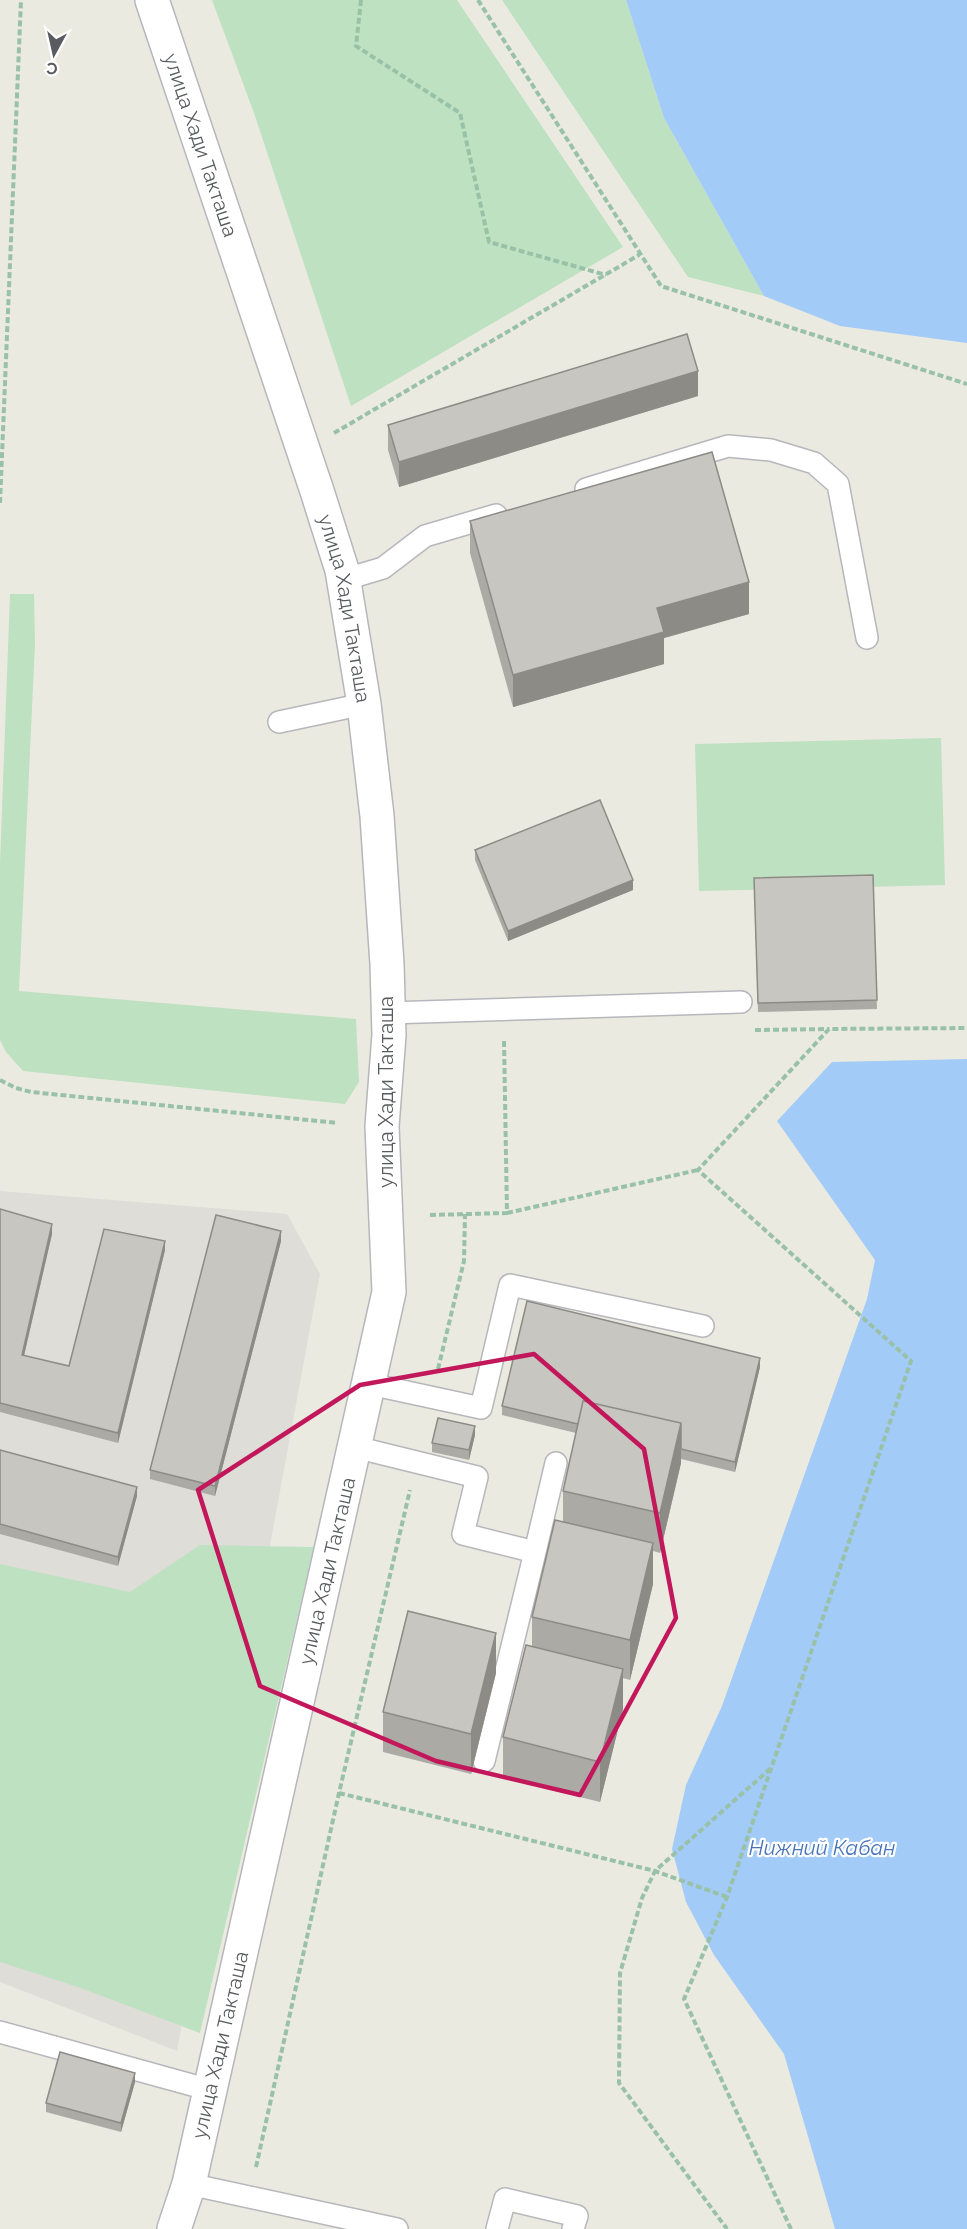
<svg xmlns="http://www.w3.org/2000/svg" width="967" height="2229" viewBox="0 0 967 2229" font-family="Raleway,sans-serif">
<rect width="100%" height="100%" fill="#ebeae0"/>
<path fill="#deddd8" d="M0,1191l287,23 33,60 -143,777 -177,-69z"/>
<path fill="#bee1c1" d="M212,0h245l166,247 -272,159 -97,-293z
M502,0h124l38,118 100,178 -76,-19z
M10,594h24l1,49 -16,348 337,28 3,63 -14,22 -322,-33 -17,-19 -6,-12v-176z
M941,738l4,147 -246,6 -4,-147z
M200,1545l114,2 -114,486 -122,-46 -78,-25v-398l130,28z"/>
<path fill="#a3cbf8" d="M626,0h341v343l-127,-17 -76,-30 -100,-178z
M967,1059v1170h-132l-51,-175 -70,-99 -28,-53 -14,-53 14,-64 36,-79 145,-407 8,-39 -98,-139 55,-59z"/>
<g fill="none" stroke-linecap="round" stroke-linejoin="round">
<g stroke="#b6b7bc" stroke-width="24">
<path id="lane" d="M586,489l142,-43 43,4 43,13 24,21 29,154
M343,580l40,-12 42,-32 71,-21
M279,722l85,-18
M388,1013l353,-11
M370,1384l111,24 29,-123 193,41
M355,1447l122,30 -14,57 72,18 -51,209
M535,1552l21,-89
M0,2032l210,58
M189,2184l208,45
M497,2229l8,-30 72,17 -4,13"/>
</g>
<g stroke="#b6b7bc" stroke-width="36">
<g id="street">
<path id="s1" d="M152,0l165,491 25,79 22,134 13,112 10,148 2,71 -7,91 7,166 -179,798 -21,94 -15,45"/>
</g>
</g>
<path stroke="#98c1a7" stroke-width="4" stroke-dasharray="6 3" stroke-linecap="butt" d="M361,0l-5,46 104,67 29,129 117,33
M478,0l183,286 306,98
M334,433l305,-178
M0,503l21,-503
M755,1030l74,-1
M0,1080l16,8 15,4 307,31
M507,1213l191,-43
M430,1215l77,-2 -3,-174
M438,1369l26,-108 1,-47
M339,1793l316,78 -13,27 -22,75 -1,110 108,146
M727,1897l-72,-26 116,-103
M256,2167l83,-374 71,-303
M791,2229l-107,-230 43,-102 184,-536 -213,-191 131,-141 138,-1"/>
<use href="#lane" stroke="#fff" stroke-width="21"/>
<use href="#street" stroke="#fff" stroke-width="33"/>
</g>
<path fill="#acaaa5" d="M698,396l-299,91 -11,-37v-25z
M470,521l279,93 -85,24v26l-151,43 -43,-154z
M475,850l158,40 -125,51 -33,-81z
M873,875l4,134 -119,3 -4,-134z
M0,1209l52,25 -28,122 45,10 96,-116 -47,193 -118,-31z
M281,1241l-66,255 -65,-17v-9z
M760,1367l-25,105 -54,-13v4l-21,90 -7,-2v33l-23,96 -7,-2v31l-23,93 -97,-24v-41l29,-91v-29l31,-95v-31l13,-58 -74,-18v-9z
M475,1435l-6,25 -37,-8v-9z
M0,1450l137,46 -19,70 -118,-32z
M496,1673l-25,101 -88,-22v-40z
M135,2082l-14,50 -75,-20v-9z"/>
<path fill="#8c8b86" d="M698,371v25l-299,91v-25z
M749,582v32l-85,24v26l-151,43v-32l144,-67z
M633,880v10l-125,51v-10z
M52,1224v10l-30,130v-9z
M281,1231v10l-66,255v-10z
M165,1241v9l-47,193v-10z
M760,1358v9l-25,105v-10z
M681,1423v40l-21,90v-40z
M475,1426v9l-6,25v-10z
M137,1487v9l-19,70v-9z
M653,1543v41l-23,96v-40z
M496,1633v40l-25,101v-40z
M623,1669v40l-23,93v-40z
M135,2073v9l-14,50v-9z"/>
<path fill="#c8c6c0" stroke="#8c8b86" stroke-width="1.5" d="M687,334l11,37 -299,91 -11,-37z
M712,452l37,130 -92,26 7,24 -151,43 -43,-154z
M600,800l33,80 -125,51 -33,-81z
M873,875l4,125 -119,3 -4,-125z
M0,1209l52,15 -30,131 47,11 35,-137 61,12 -47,192 -118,-30z
M216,1215l65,16 -66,255 -65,-16z
M527,1301l233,57 -25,104 -54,-13v-26l-98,-22 -5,23 -76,-18z
M583,1401l98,22 -21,90 -97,-22z
M438,1418l37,8 -6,24 -37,-7z
M0,1450l137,37 -19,70 -118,-33z
M555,1520l98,23 -23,97 -98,-23z
M408,1611l88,22 -25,101 -88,-22z
M526,1645l97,24 -23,93 -97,-25z
M60,2052l75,21 -14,50 -75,-20z"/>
<path fill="none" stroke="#c2185b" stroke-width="4.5" stroke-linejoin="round" d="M534,1354l110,95 32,169 -96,177 -144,-34 -176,-75 -62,-196 162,-105z"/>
<g text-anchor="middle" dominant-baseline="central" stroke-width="4.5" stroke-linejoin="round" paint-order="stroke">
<g font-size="20" fill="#595b60" stroke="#fff">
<text stroke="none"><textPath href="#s1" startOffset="153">улица Хади Такташа</textPath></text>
<text stroke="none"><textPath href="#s1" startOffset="639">улица Хади Такташа</textPath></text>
<text transform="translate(386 1092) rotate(-90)">улица Хади Такташа</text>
<text transform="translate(327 1571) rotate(-77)">улица Хади Такташа</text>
<text transform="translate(220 2045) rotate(-77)">улица Хади Такташа</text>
</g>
<g font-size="21" font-style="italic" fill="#4974b9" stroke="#fff">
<text x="822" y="1847">Нижний Кабан</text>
</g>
</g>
<g transform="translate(54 54) rotate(188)" stroke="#ffffff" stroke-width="4.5" paint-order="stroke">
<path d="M0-4.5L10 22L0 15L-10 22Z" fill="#595b60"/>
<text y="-9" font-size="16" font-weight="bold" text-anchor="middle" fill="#595b60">С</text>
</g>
</svg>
